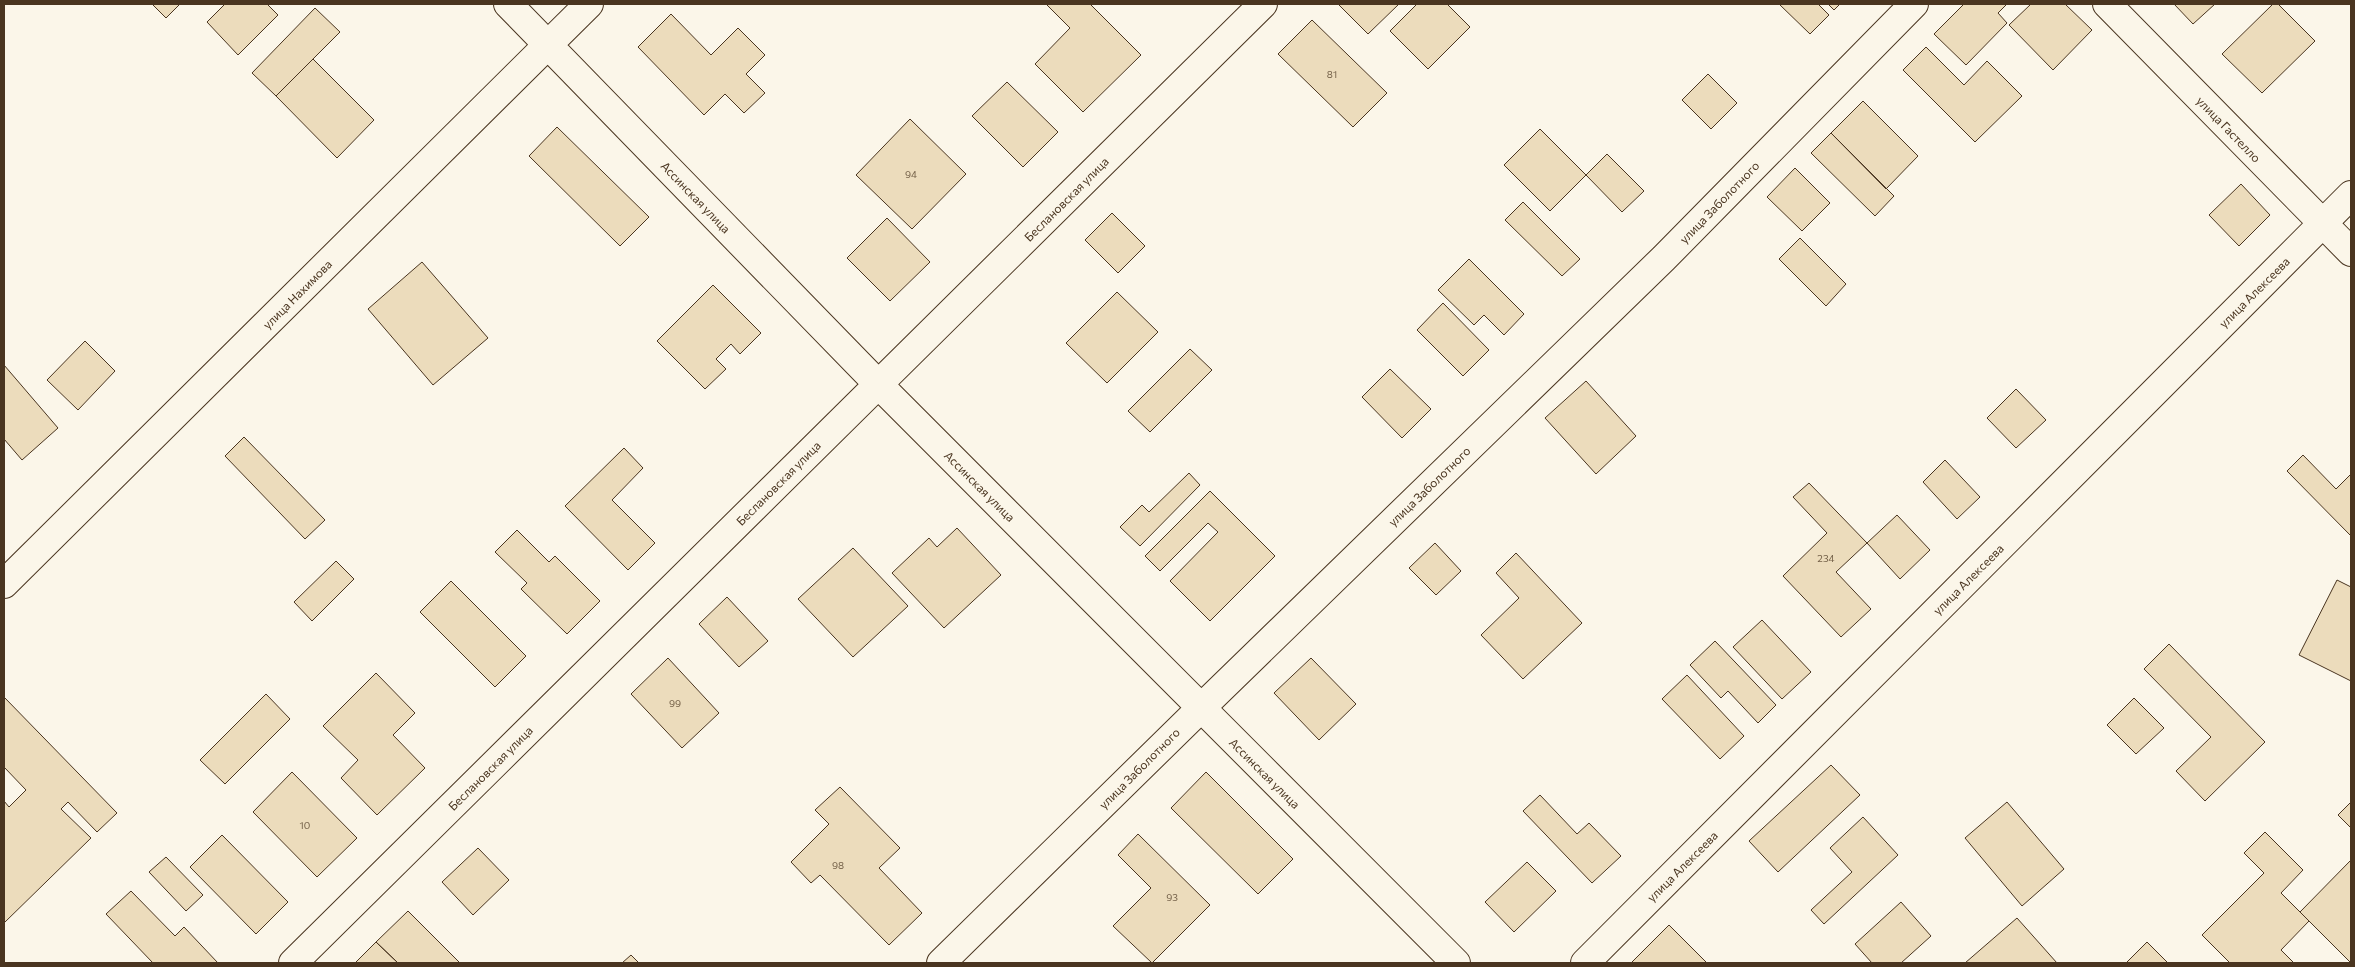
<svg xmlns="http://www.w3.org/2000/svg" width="2355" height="967" viewBox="0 0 2355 967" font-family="Commissioner,sans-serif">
<rect width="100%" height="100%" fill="#fbf6e9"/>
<path fill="#ecdcbc" stroke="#4a3520" d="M152,4h28l-14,14z
M225,4h42l11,11 -40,40 -31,-33z
M1046,4h44l51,51 -58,57 -48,-48 35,-36z
M1338,4h61l-31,30z
M1417,4h30l23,23 -42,42 -38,-38z
M1779,4h39l11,11 -19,19z
M1828,4h12l-6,6z
M1964,4h43l-9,9 9,10 -41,42 -32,-31z
M2031,4h34l27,26 -39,40 -44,-45z
M2174,4h41l-22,20z
M2273,4h5l37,37 -53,52 -40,-39z
M315,8l25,24 -64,64 -24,-23z
M671,14l40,41 27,-27 27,27 -19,19 19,19 -21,20 -19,-19 -21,21 -66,-68z
M1312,20l75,73 -34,34 -75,-73z
M1926,47l38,38 23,-24 35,35 -47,46 -72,-72z
M313,59l61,61 -37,38 -61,-62z
M1708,74l29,29 -26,26 -29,-29z
M1007,82l51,50 -35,35 -51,-51z
M1863,101l55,55 -32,33 -55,-56z
M910,119l56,55 -54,55 -56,-54z
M557,127l92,90 -29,29 -91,-90z
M1540,129l46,46 -36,36 -46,-46z
M1831,133l63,63 -19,20 -64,-63z
M1607,154l37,37 -22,21 -36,-37z
M1795,168l35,35 -28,28 -35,-34z
M2241,184l29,31 -31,31 -30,-31z
M1523,202l57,57 -18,17 -57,-56z
M1112,213l33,33 -27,27 -33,-33z
M887,218l43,44 -40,39 -43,-43z
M1800,238l46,46 -20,22 -47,-47z
M1469,259l55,55 -20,21 -20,-20 -10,10 -36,-35z
M422,262l66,76 -55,47 -65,-76z
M713,285l48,48 -21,21 -9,-10 -15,15 10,10 -21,20 -48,-48z
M1117,292l41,40 -51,51 -41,-40z
M1443,303l46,47 -26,26 -46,-46z
M85,341l30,30 -37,39 -31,-30z
M1190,349l22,21 -62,62 -22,-21z
M4,365l54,63 -36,32 -18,-21z
M1390,369l41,40 -29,29 -40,-41z
M1586,381l50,55 -40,38 -51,-56z
M2016,389l30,31 -30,28 -29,-30z
M244,437l81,83 -20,19 -80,-83z
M624,448l19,20 -31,32 43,43 -27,27 -63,-64z
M2303,455l33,34 15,-15v62l-64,-65z
M1945,460l35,37 -23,22 -34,-37z
M1189,473l11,12 -60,61 -20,-19 22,-22 7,7z
M1809,483l58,60 -31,29 35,37 -30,28 -58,-61 44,-43 -34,-36z
M1210,491l65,65 -65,65 -40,-40 48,-49 -10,-9 -48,48 -15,-15z
M1897,515l33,35 -30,29 -33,-36z
M957,528l44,47 -57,53 -52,-55 37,-35 8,9z
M517,530l32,32 6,-6 45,45 -33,33 -46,-45 6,-6 -32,-31z
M1435,543l26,28 -25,24 -27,-27z
M853,548l55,58 -55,51 -55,-58z
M1516,553l66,70 -59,56 -42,-44 38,-37 -23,-25z
M336,561l18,18 -42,42 -18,-19z
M2337,580l14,7v94l-52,-26z
M451,581l75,75 -31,31 -75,-75z
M727,597l41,44 -29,26 -40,-43z
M1762,620l49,52 -29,27 -49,-52z
M1715,641l61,64 -18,18 -30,-32 -7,7 -31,-33z
M2169,644l96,98 -60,59 -29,-30 35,-34 -67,-68z
M668,658l51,55 -37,35 -51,-54z
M1311,658l45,46 -37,36 -45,-47z
M376,673l39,40 -22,22 32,33 -48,47 -36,-37 17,-18 -35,-34z
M1687,675l57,61 -24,23 -58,-60z
M266,694l24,25 -65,65 -25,-24z
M4,697l113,116 -20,19 -29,-30 -7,7 30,29 -87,85v-122l5,6 17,-17 -22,-23z
M2134,698l30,30 -28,26 -29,-29z
M1831,765l29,30 -82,77 -29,-31z
M292,772l65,66 -40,39 -64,-65z
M1206,772l87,87 -35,35 -87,-86z
M840,787l60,61 -21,20 43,45 -33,32 -69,-70 -9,8 -20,-21 38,-38 -14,-14z
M1540,795l37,39 12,-11 32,33 -29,27 -69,-72z
M2007,802l57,67 -42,37 -57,-68z
M2351,802v26l-13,-13z
M1863,817l35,38 -74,69 -13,-14 41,-38 -22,-24z
M2265,832l38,38 -22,23 28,28 -28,29 13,13h-64l-28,-28 62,-62 -20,-20z
M1138,834l72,71 -58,58 -39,-37 38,-38 -33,-33z
M222,835l66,67 -32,32 -66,-67z
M478,848l31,32 -36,35 -31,-33z
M166,857l37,38 -17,16 -37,-39z
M2351,860v103l-51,-51z
M1527,862l29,29 -42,41 -29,-30z
M131,891l44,45 9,-9 34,36h-65l-47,-49z
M1901,902l30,34 -30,27h-29l-17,-19z
M408,911l52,52h-62l-22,-21z
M2017,918l40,45h-92z
M1669,925l38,38h-76z
M376,942l22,21h-43z
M2147,942l21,21h-42z
M631,955l8,8h-17z"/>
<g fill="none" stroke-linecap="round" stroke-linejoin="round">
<g stroke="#4a3520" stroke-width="30">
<path id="minor" d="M508,4l370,380 578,579
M2107,4l244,248
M4,584l585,-580
M293,963l970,-959
M941,963l260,-255 463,-450 250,-254
M1585,963l766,-768"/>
</g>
<use href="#minor" stroke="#fbf6e9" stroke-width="28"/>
</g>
<g text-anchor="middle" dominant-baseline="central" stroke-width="4" stroke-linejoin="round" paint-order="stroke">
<g font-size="10" fill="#725f47">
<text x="1332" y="74">81</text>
<text x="911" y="174">94</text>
<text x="1826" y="558">234</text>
<text x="675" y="703">99</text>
<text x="305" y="825">10</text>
<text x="838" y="865">98</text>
<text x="1172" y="897">93</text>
</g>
<g font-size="12" fill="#4a3520" stroke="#fbf6e9">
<text transform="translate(2229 129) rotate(46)">улица Гастелло</text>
<text transform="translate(696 197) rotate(46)">Ассинская улица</text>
<text transform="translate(1066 199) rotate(-45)">Беслановская улица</text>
<text transform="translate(1719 202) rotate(-46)">улица Заболотного</text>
<text transform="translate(2254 292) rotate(-45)">улица Алексеева</text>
<text transform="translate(297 294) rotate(-45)">улица Нахимова</text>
<text transform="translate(778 483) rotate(-45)">Беслановская улица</text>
<text transform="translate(980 486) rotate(45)">Ассинская улица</text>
<text transform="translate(1429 486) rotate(-44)">улица Заболотного</text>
<text transform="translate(1968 579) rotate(-45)">улица Алексеева</text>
<text transform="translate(490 768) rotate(-45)">Беслановская улица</text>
<text transform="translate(1139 768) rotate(-45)">улица Заболотного</text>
<text transform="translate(1265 773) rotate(45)">Ассинская улица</text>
<text transform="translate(1682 866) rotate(-45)">улица Алексеева</text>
</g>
</g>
<rect width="2355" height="967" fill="none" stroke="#4a3520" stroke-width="10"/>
</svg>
